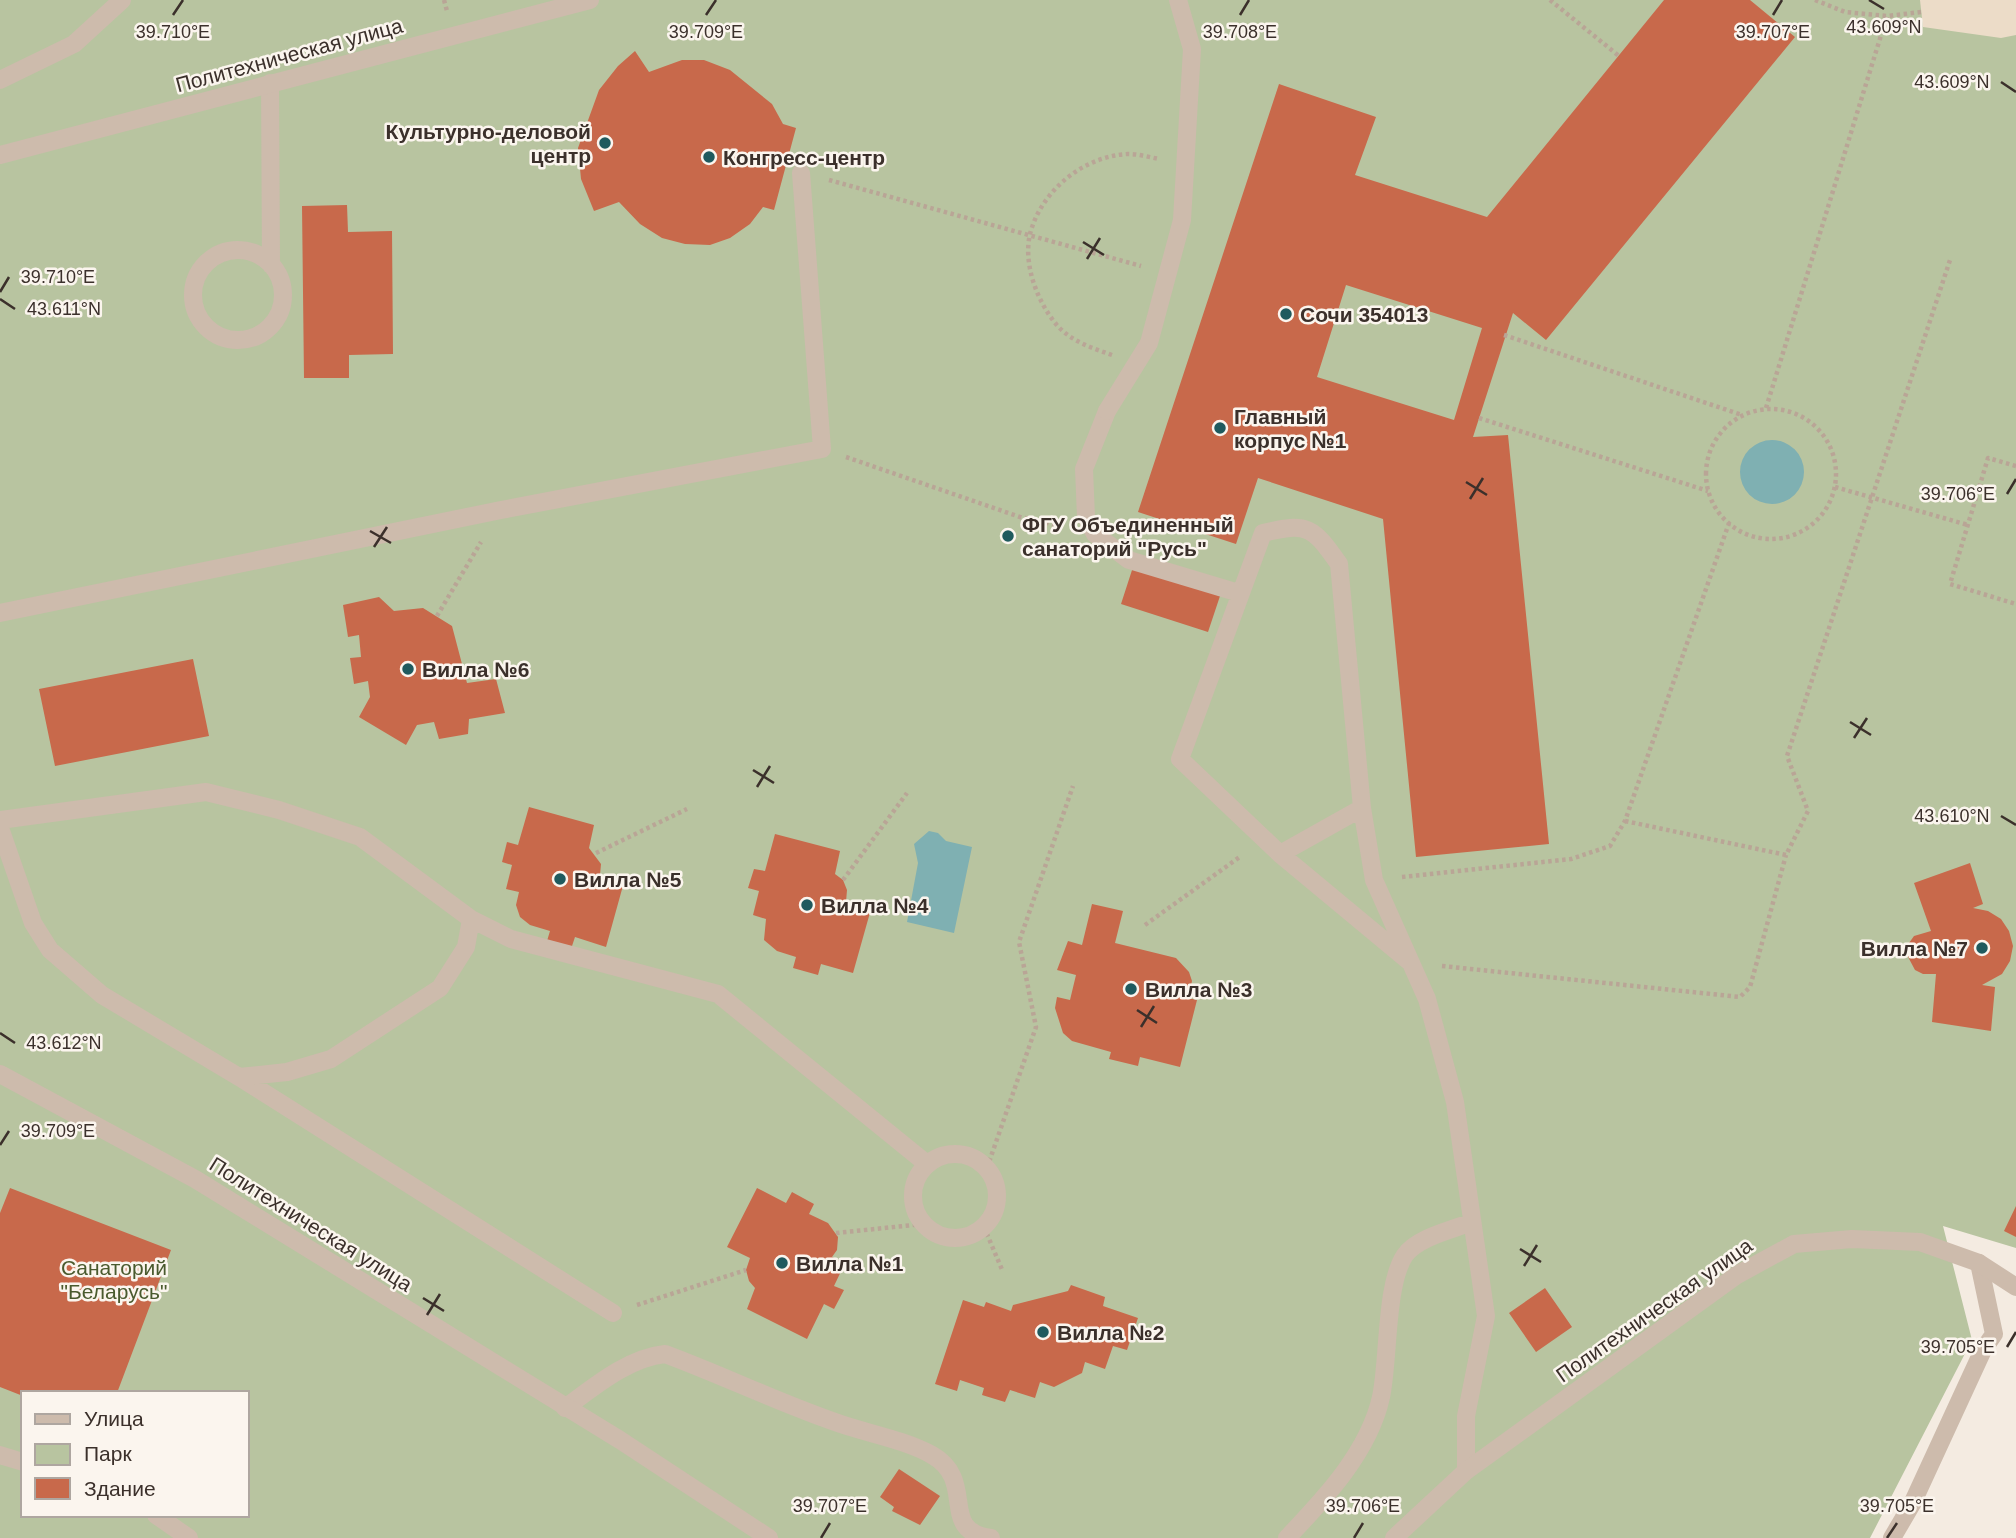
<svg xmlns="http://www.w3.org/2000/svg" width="2016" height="1538" viewBox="0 0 2016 1538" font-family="Helvetica,sans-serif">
<rect width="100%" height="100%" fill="#f4ebe1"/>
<path fill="#b8c4a0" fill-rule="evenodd" d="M0,0h2016v1248l-73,-22 29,114 -102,198h-1870zM23,1393h224v122h-224z"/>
<path fill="#ecdcc8" d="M1920,0h96v35l-15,3 -78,-11z"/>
<path fill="#7fb0b2" d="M1740 472a32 32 0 1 1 64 0a32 32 0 1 1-64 0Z
M929,831l9,2 8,8 26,6 -18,86 -47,-11 11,-59 -4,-19z"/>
<path fill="#c8694b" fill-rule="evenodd" d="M1664,0h86l45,37 -249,303 -33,-27 -40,124 35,-2 41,409 -133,13 -33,-338 -125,-41 -22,66 -98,-32 141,-428 97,33 -21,58 132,42zM1346,285l136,43 -28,92 -137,-43z
M635,51l14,21 33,-12h22l26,10 42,34 11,20 13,4 -22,82 -11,-3 -13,17 -20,14 -20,7 -25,-1 -23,-6 -22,-14 -21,-22 -25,9 -13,-32 -3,-31 21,-58 19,-24z
M347,205l1,27 44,-1 1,123 -44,1v23h-45l-2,-172z
M1133,567l87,29 -12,36 -87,-28z
M379,597l15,14 29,-3 29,18 15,57 29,-4 9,34 -36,6 -1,15 -29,5 -5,-17 -17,3 -11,20 -47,-28 11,-20 -2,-16 -14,3 -4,-26 11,-1 -2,-22 -11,2 -5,-32z
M193,659l16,77 -154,30 -16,-77z
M529,807l65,18 -5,23 12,16 -1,11 24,7 -18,65 -31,-10 -4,12 -24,-8 3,-10 -20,-6 -10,-8 -4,-12 3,-13 -13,-3 6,-24 -10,-3 5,-20 11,3z
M775,834l65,17 -5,23 8,6 4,10 -1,12 25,7 -18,64 -32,-9 -3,11 -25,-7 3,-11 -19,-6 -13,-11 2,-21 -13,-4 6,-24 -11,-3 6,-19 11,2z
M1970,863l13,41 -10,4 15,3 13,8 8,12 4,15 -3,15 -8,13 -20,11 13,2 -4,44 -59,-9 4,-48h-13l-8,-4 -8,-15 2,-12 5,-7 17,-5 -17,-48z
M1092,904l31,7 -8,32 61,15 13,14 3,9 -4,17 9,2 -17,67 -40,-10 -2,9 -29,-7 2,-7 -39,-11 -9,-8 -8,-25 2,-11 13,3 6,-25 -19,-5 11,-29 14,4z
M10,1188l161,62 -54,143h-94v3l-23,-9v-174z
M757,1188l29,15 6,-11 22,12 -5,10 19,9 10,14 -1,13 -5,7 13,6 -11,23 10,4 -10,19 -10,-5 -17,35 -60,-30 8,-21 -6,-7 -3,-11 4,-12 -23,-11z
M2016,1206v31l-12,-6z
M1071,1285l34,12 -2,9 35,12 -11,32 -14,-4 -8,23 -20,-7 -3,11 -28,14 -14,-5 -5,16 -25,-8 -5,12 -23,-7 2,-7 -24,-8 -3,11 -22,-7 28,-84 21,7 2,-5 25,9 2,-6 55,-14z
M1545,1288l27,39 -36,25 -27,-39z
M899,1469l41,27 -20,29 -28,-14 2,-4 -14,-10z"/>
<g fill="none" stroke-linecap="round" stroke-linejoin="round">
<path stroke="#b9a596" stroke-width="4.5" stroke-dasharray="3.5 3.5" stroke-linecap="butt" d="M444,0l3,11
M1550,0l69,56
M1815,0l30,12 42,4
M829,180l312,86
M1504,335l238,80
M1112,355c-20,-7 -42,-14 -56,-31 -19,-23 -33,-60 -26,-90 11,-43 53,-78 98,-80 10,0 21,3 31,5
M1766,408l121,-392 34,-4
M1706 474a65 65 0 1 1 130 0a65 65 0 1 1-130 0Z
M1479,418l229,73
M846,457l174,60 41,9
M2016,466l-28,-8 -38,126 66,20
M1835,487l133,38
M437,616l44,-74
M1625,821l161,34 22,-44 -21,-55 164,-499
M596,853l91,-44
M1402,877l169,-18 39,-13 15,-25 104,-298
M843,880l64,-87
M1145,925l96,-69
M1442,966l298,31 10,-10 36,-132
M987,1168l49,-141 -17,-85 54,-156
M984,1227l19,45
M836,1233l87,-9
M637,1305l109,-35"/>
<path stroke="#cdbbac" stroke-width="18" d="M0,80l74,-36 48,-44
M270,83l1,182
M193 295a45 45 0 1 1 90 0a45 45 0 1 1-90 0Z
M1107,411l-23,58 2,48 9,17 34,26 110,33
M0,613l501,-103 321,-61 -21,-276
M0,820l206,-28 73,18 81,27 111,82 40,20 207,55 209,170
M0,828l33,95 17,27 52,45 137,82 374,236
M1280,854l82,-46
M1410,962l-130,-108 -100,-95 83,-226c45,-11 50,-6 76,31l23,244 12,72 53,119 28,103 31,214 -20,100v55
M239,1077l48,-5 44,-13 109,-71 26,-41 5,-28
M913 1196a42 42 0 1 1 84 0a42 42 0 1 1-84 0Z
M565,1408c30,-22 63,-50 100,-54 57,21 112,48 170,68 30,11 68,17 97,33 46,26 5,76 59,83
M0,1455l23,7
M156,1515l33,23
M1287,1538c37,-39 82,-86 94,-141 8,-36 4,-113 24,-142 13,-18 47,-25 67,-33
M1892,1538l20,-34 71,-154 11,-16 -15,-71"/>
<path stroke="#cdbbac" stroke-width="18" d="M0,155l590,-155
M1107,411l42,-68 33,-123 10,-171 -14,-49
M0,1074l195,105 425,261 149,98
M1394,1538l72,-67 271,-196 57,-31 58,-5 68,3 59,21 37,24"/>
</g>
<path fill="none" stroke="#3b302b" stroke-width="2.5" d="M1869,0l15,9M173,15l10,-15M706,15l10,-15M1240,15l9,-15M1773,15l9,-15M2001,82l15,10M1083,242l21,13M1087,259l13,-21M0,292l9,-15M0,299l15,10M1466,482l21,13M2007,494l9,-15M1470,499l13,-21M370,531l21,12M374,547l13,-20M1850,722l21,13M1854,738l13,-20M753,770l21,13M757,787l13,-21M2001,816l15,9M1137,1010l20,13M1141,1027l13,-21M0,1033l15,10M0,1145l9,-14M1520,1249l21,13M1524,1266l13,-21M423,1298l21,13M427,1315l13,-21M2007,1347l9,-15M821,1538l9,-15M1354,1538l9,-15M1887,1538l10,-15"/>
<g fill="#1f5a5e" stroke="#fbf5ee" stroke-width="2.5">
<circle cx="605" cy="143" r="7"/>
<circle cx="709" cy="157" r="7"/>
<circle cx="1286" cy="314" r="7"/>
<circle cx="1220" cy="428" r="7"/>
<circle cx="1008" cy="536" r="7"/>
<circle cx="408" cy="669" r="7"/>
<circle cx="560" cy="879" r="7"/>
<circle cx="807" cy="905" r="7"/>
<circle cx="1982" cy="948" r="7"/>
<circle cx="1131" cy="989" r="7"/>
<circle cx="782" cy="1263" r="7"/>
<circle cx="1043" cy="1332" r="7"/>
</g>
<g text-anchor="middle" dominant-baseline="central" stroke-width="5" stroke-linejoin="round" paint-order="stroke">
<g font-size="21" fill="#3b302b" stroke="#fbf5ee">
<text transform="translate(289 55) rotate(-15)">Политехническая улица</text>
<text transform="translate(311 1224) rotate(32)">Политехническая улица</text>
<text transform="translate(1654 1310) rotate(-35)">Политехническая улица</text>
</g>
<g font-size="21" font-weight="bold" fill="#3b302b" stroke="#fbf5ee" text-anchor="start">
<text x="591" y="131" text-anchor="end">Культурно-деловой<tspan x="591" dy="24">центр</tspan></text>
<text x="723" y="157">Конгресс-центр</text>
<text x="1300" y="314">Сочи 354013</text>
<text x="1234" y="416">Главный<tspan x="1234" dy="24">корпус №1</tspan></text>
<text x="1022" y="524">ФГУ Объединенный<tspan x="1022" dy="24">санаторий "Русь"</tspan></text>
<text x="422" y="669">Вилла №6</text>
<text x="574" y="879">Вилла №5</text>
<text x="821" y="905">Вилла №4</text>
<text x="1968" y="948" text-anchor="end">Вилла №7</text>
<text x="1145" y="989">Вилла №3</text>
<text x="796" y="1263">Вилла №1</text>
<text x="1057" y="1332">Вилла №2</text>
</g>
<g font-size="21" fill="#4a5a2e" stroke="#fbf5ee">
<text x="114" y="1267">Санаторий<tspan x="114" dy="24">"Беларусь"</tspan></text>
</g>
</g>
<g font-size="18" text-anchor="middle" fill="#3b302b" stroke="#fbf5ee" stroke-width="5" stroke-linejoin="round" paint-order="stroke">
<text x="1884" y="33">43.609°N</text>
<text x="173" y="38">39.710°E</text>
<text x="706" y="38">39.709°E</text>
<text x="1240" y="38">39.708°E</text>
<text x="1773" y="38">39.707°E</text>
<text x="1952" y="88">43.609°N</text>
<text x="58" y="283">39.710°E</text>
<text x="64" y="315">43.611°N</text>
<text x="1958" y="500">39.706°E</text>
<text x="1952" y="822">43.610°N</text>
<text x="64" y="1049">43.612°N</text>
<text x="58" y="1137">39.709°E</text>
<text x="1958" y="1353">39.705°E</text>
<text x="830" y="1512">39.707°E</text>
<text x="1363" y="1512">39.706°E</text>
<text x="1897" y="1512">39.705°E</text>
</g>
<rect x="21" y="1391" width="228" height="126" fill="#fbf5ee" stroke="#aea6a0" stroke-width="2"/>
<rect x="35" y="1414" width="35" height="10" fill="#cdbbac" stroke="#aea6a0" stroke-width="2"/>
<text x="84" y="1426" font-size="21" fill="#3b302b">Улица</text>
<rect x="35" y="1444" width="35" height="21" fill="#b8c4a0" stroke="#aea6a0" stroke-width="2"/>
<text x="84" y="1461" font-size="21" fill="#3b302b">Парк</text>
<rect x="35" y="1478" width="35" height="21" fill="#c8694b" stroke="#aea6a0" stroke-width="2"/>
<text x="84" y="1496" font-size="21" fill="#3b302b">Здание</text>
</svg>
